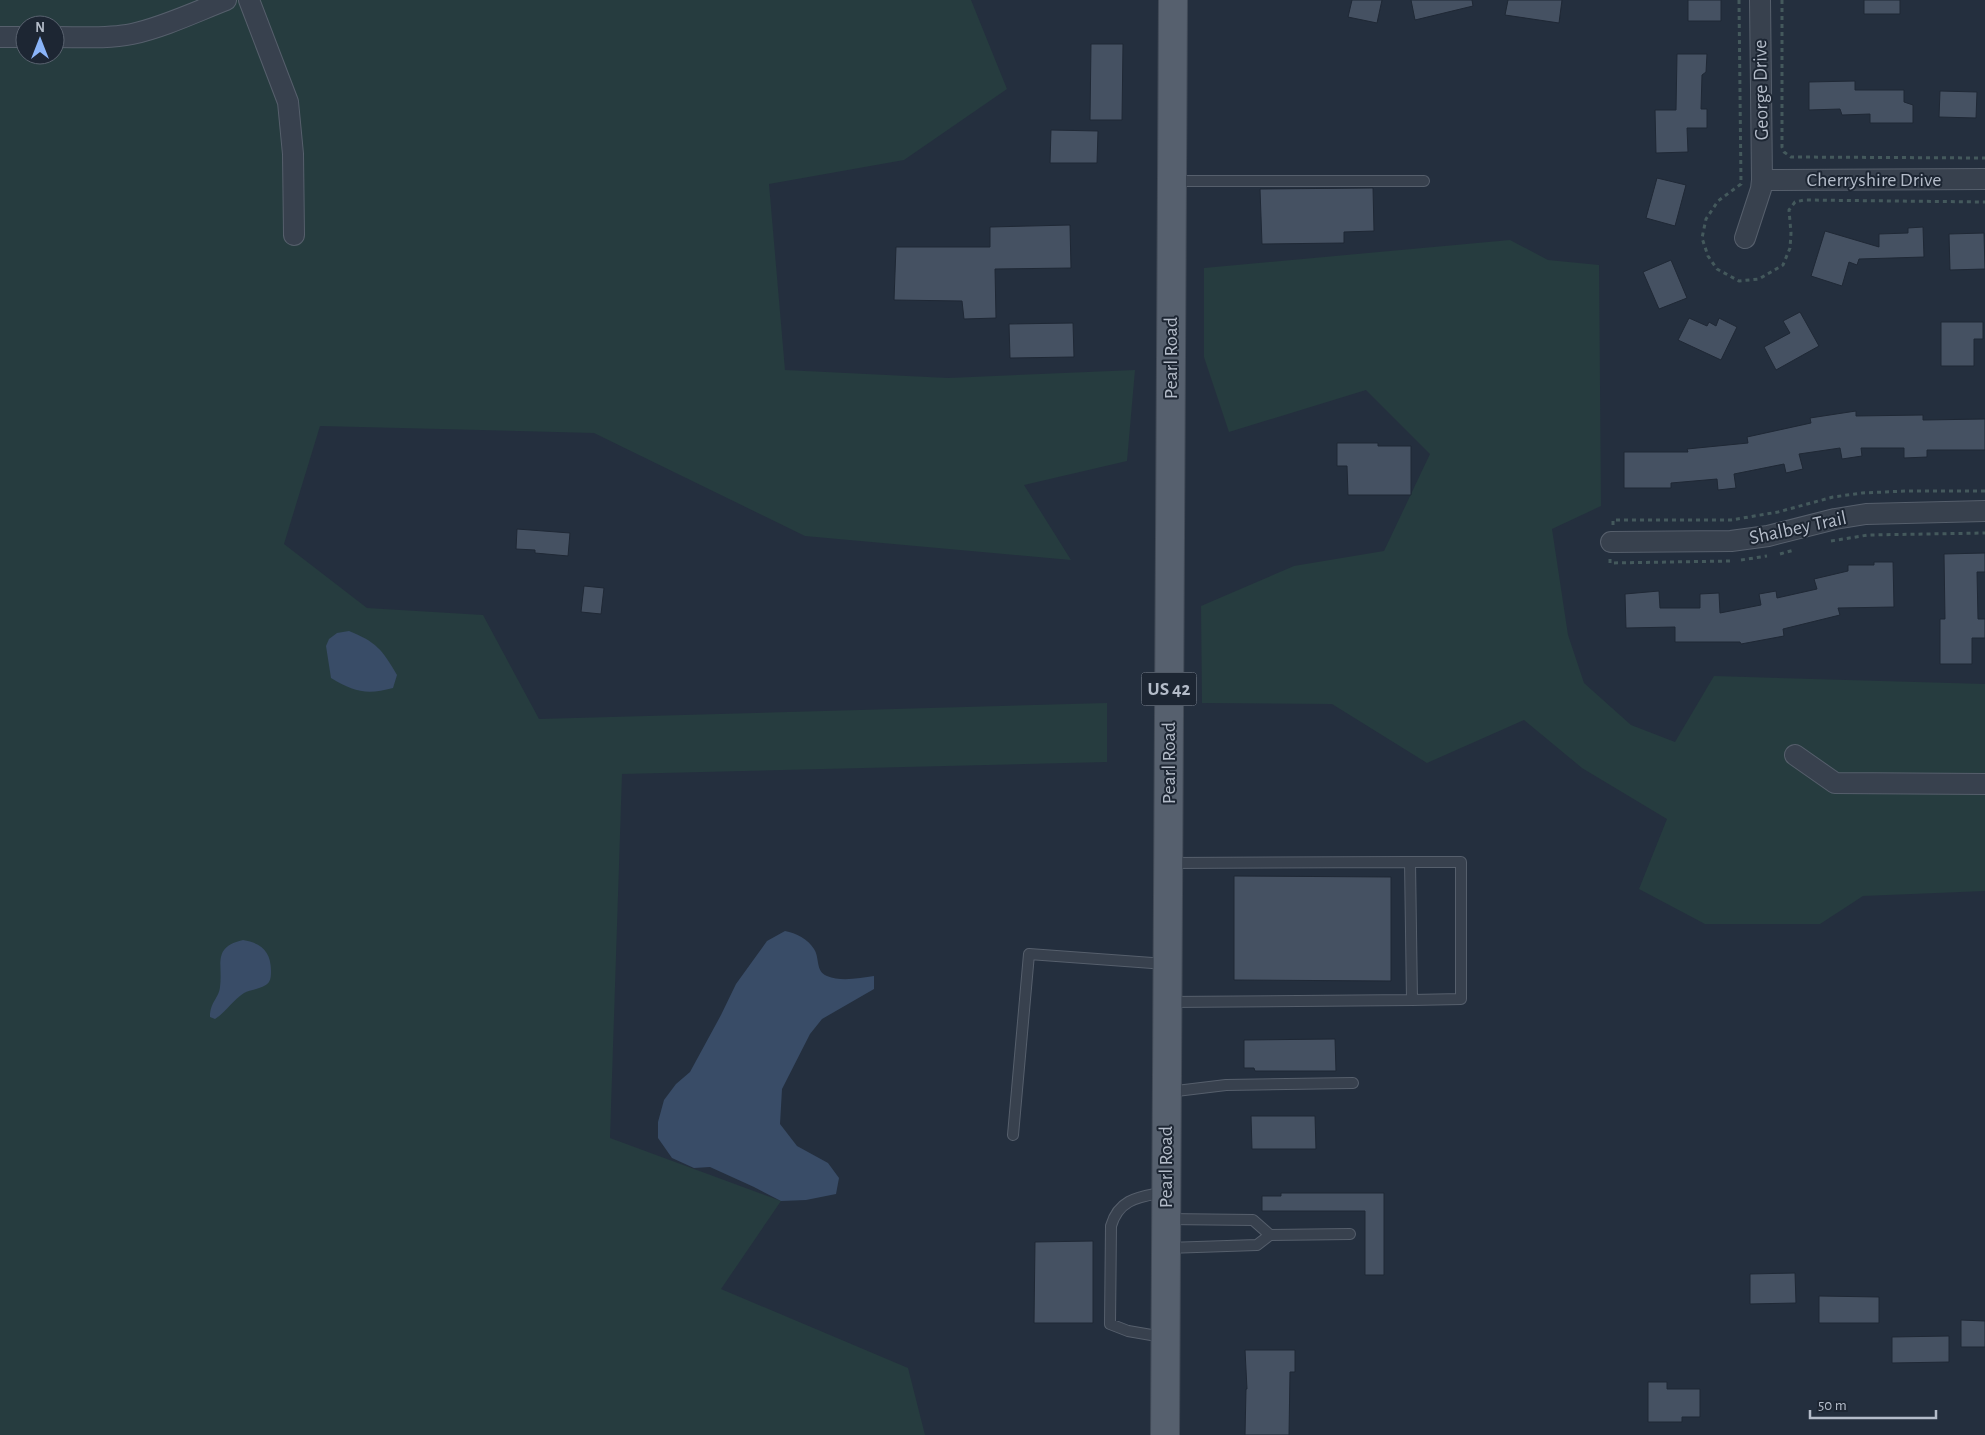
<svg xmlns="http://www.w3.org/2000/svg" width="1985" height="1435" viewBox="0 0 1985 1435" font-family="'Alegreya Sans',sans-serif">
<rect width="100%" height="100%" fill="#242f3e"/>
<path fill="#263c3f" fill-rule="evenodd" d="M0,0h971l36,89 -103,71 -135,24 16,186 163,8 187,-8 -8,91 -103,24 47,75 -266,-24 -211,-103 -274,-7 -36,118 83,64 116,7 56,104 568,-16v59l-485,12 -12,364 171,63 -60,88 187,79 17,67h-925zM25,25h30v30h-30z
M1510,240l38,20 51,5 2,241 -49,23 16,106 16,48 47,42 44,17 39,-66 271,8v207l-122,5 -43,28h-115l-66,-35 28,-70 -85,-51 -58,-48 -97,43 -95,-59 -130,-1 -1,-97 93,-40 90,-15 46,-97 -64,-64 -137,42 -25,-75v-89z"/>
<path fill="#394c67" d="M349,631c27,11 33,18 48,44l-4,13c-26,7 -39,4 -62,-10l-5,-32 3,-7 8,-6z
M785,931c11,2 23,8 29,18 6,9 1,22 13,27 14,6 33,2 47,0v13l-52,30 -12,15 -28,55 -2,35 17,22 31,17 11,15 -3,16 -30,6 -25,1 -27,-14 -44,-20 -16,1 -22,-10 -14,-20v-16l6,-22 12,-16 14,-12 31,-57 15,-31 31,-43z
M243,940c18,3 28,11 28,31 0,3 0,8 -2,11 -5,7 -18,7 -25,11 -11,7 -18,19 -29,26l-5,-2c0,-15 9,-19 10,-30 3,-23 -8,-40 23,-47z"/>
<path fill="#455162" stroke="#1f2835" d="M1352,0h30l-5,23 -29,-6z
M1411,0h61l1,6 -58,14z
M1508,0h54l-3,23 -54,-8z
M1688,0h33v21h-33z
M1864,0h36v14h-36z
M1091,44h32l-1,76h-32z
M1677,54h30l-1,18 -4,3 -1,34h6v19h-20l1,24 -32,1 -1,-43h21z
M1855,81v9h49v12l9,3v18h-43v-9l-28,1 -2,-6 -31,1v-28z
M1940,91l37,1 -1,26 -37,-1z
M1051,130l47,1 -1,32h-47z
M1657,178l29,7 -11,41 -29,-8z
M1373,188l1,43 -30,1v11l-82,1 -2,-55z
M1070,225l1,43 -76,1 1,49 -32,1 -2,-18 -68,-1 2,-53h94v-20z
M1923,227l1,30 -65,2 -2,6 -8,-3 -7,24 -31,-10 14,-45 54,16v-13l29,-1v-5z
M1984,233l1,36 -35,1 -1,-36z
M1671,260l16,38 -28,11 -16,-37z
M1800,312l19,34 -43,24 -12,-23 26,-14 -7,-12z
M1689,318l18,8 2,-4 7,4 3,-8 18,9 -16,33 -43,-20z
M1941,322h42v17h-9v27h-33z
M1073,323l1,34 -64,1 -1,-34z
M1856,411v5l67,-1v5l62,-1v31h-58v7l-23,1v-10h-43l1,8 -20,3 -2,-11 -41,6 4,15 -17,4 -2,-9 -50,10 2,14 -18,2 -1,-11 -46,4v5h-47v-36h64l-1,-3 61,-6 -1,-6 64,-14 -1,-5z
M1337,443h41v3h33v49h-63l-1,-29h-10z
M517,529l53,4 -2,23 -33,-3v-3l-19,-1z
M1985,553v19h-8l1,47h7v19h-13v26h-32v-45h5l-1,-65z
M1874,562h19l1,45 -56,1 2,7 -57,14 1,7 -43,8 -1,-2h-65v-15l-49,1 -1,-34 34,-3 1,17h40v-14l19,-1 1,20 41,-8 -2,-11 17,-3 1,7 40,-9 -3,-10 34,-8v-6h26z
M584,586l20,2 -3,26 -20,-2z
M1234,876l157,1v104l-157,-1z
M1335,1039l1,32h-81l-1,-3h-10v-28z
M1251,1116h64l1,33h-64z
M1281,1193h103v82h-19v-64h-103v-15h19z
M1093,1241v82h-59l1,-81z
M1795,1273l1,30 -46,1v-30z
M1819,1296l60,1v26h-60z
M1961,1320l24,1v26h-24z
M1949,1336v26l-57,1v-26z
M1245,1350h50v22h-5l-1,63h-44l1,-46h1z
M1648,1382h19v7h33v28h-18v5h-34z"/>
<g fill="none" stroke-linecap="round" stroke-linejoin="round">
<g stroke="#565f6c" stroke-width="12">
<path id="lane" d="M1173,181h251
M1410,862h51v137l-49,1
M1168,1002l244,-2 -2,-138 -241,1
M1168,1092l58,-7 127,-2
M1013,1135l16,-181 137,10
M1167,1219l86,1 17,15
M1167,1248l90,-3 13,-10 80,-1
M1163,1337l-35,-6 -18,-7 1,-98c8,-28 29,-29 54,-34"/>
</g>
<g stroke="#565f6c" stroke-width="22">
<path id="street" d="M249,0l39,102 5,52 1,81
M0,37h25
M55,37c26,0 52,2 77,-3 32,-7 63,-22 94,-34
M1762,180l223,-1
M1745,238l16,-49 1,-9 -2,-180
M1611,542l120,-1 37,-5 67,-17 31,-5 119,-3
M1795,755l40,28 150,1"/>
</g>
<g stroke="#414a57" stroke-width="30">
<path id="primary" d="M1165,1435l8,-1435"/>
</g>
<path stroke="#44595c" stroke-width="3" stroke-dasharray="4 4" stroke-linecap="butt" d="M1739,0l2,184 -23,17 -12,18 -4,19 6,18 9,13 22,12 20,-2 24,-14 7,-17 1,-15 -2,-23 6,-8 9,-2 181,2
M1782,0v147l2,5 7,5 194,1
M1613,525v-5h118l47,-8 55,-15 29,-4 44,-2h79
M1831,541l37,-6 117,-2
M1780,554l14,-4
M1610,559v4l120,-2
M1741,560l26,-4"/>
<use href="#lane" stroke="#38414e" stroke-width="10"/>
<use href="#street" stroke="#38414e" stroke-width="20"/>
<use href="#primary" stroke="#56606e" stroke-width="28"/>
</g>
<g text-anchor="middle" dominant-baseline="central" stroke-width="4" stroke-linejoin="round" paint-order="stroke">
<rect fill="#1d2633" stroke="#878f9c" stroke-width="1" x="1141.5" y="672.5" width="55" height="33" rx="4"/>
<g font-size="19" font-weight="bold" fill="#b4bcc9">
<text x="1169" y="689">US 42</text>
</g>
<g font-size="20" fill="#b4bcc9" stroke="#1d2633">
<text transform="translate(1761 90) rotate(-91)">George Drive</text>
<text x="1874" y="180">Cherryshire Drive</text>
<text transform="translate(1171 358) rotate(-90)">Pearl Road</text>
<text transform="translate(1798 528) rotate(-12)">Shalbey Trail</text>
<text transform="translate(1169 763) rotate(-90)">Pearl Road</text>
<text transform="translate(1166 1167) rotate(-90)">Pearl Road</text>
</g>
</g>
<g transform="translate(40 40)"><circle r="24" fill="#1d2633" stroke="#59626f"/>
<path d="M0-4L9 19L0 12L-9 19Z" fill="#8ab4f8"/>
<text y="-8" font-size="14" font-weight="bold" text-anchor="middle" fill="#b4bcc9">N</text>
</g>
<path d="M1810 1410v8h126v-8" fill="none" stroke="#b4bcc9" stroke-width="2.5"/>
<text x="1818" y="1410" font-size="15" fill="#b4bcc9" stroke="#1d2633" stroke-width="4" paint-order="stroke">50 m</text>
</svg>
